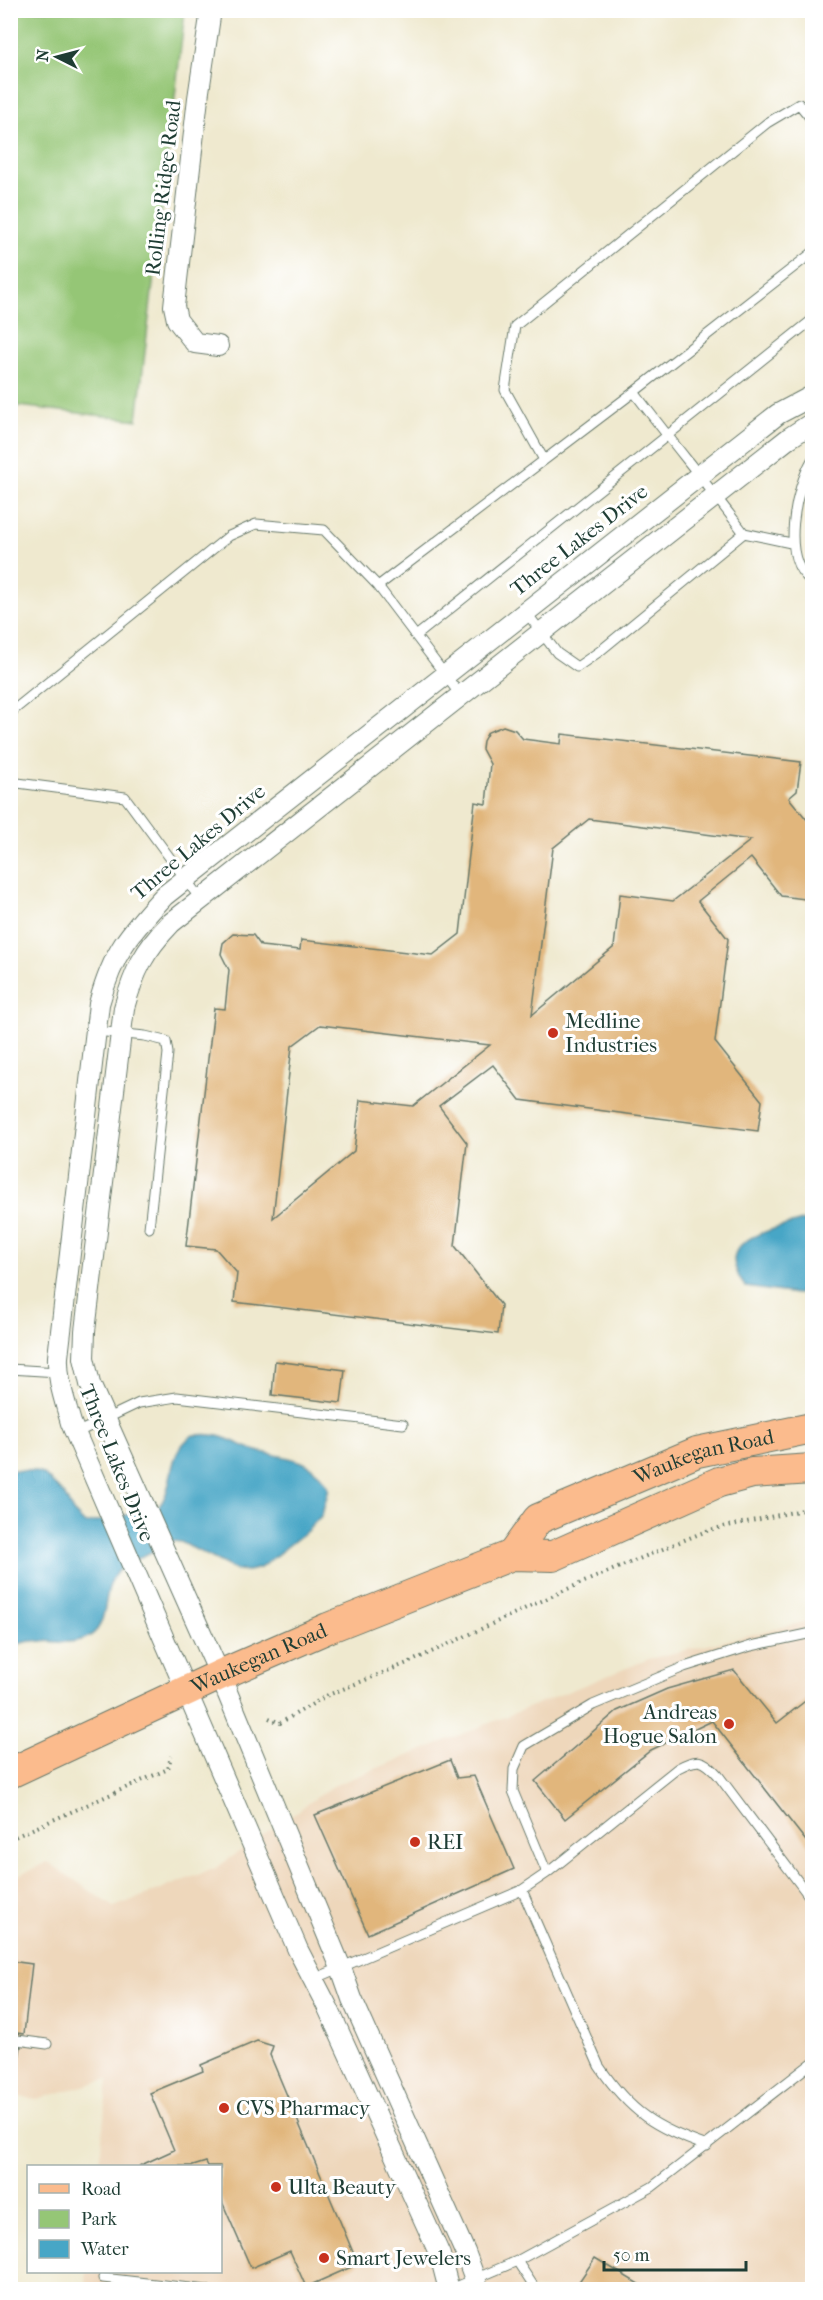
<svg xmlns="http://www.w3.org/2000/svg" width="823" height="2300" viewBox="0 0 823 2300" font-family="'IM FELL French Canon',serif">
<rect width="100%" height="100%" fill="#fff"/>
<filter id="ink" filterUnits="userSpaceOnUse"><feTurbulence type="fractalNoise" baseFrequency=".0167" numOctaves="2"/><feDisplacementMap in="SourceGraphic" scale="12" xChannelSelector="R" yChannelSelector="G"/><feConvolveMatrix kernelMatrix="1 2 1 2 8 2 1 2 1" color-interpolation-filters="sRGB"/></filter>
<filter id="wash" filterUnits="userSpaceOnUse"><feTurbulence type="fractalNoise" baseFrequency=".008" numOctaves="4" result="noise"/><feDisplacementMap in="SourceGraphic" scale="24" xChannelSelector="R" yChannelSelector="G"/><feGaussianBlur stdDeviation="1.35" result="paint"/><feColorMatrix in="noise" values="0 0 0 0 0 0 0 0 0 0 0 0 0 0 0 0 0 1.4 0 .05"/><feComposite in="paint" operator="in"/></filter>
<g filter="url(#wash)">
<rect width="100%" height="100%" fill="#efe9cf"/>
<path fill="#eed7bb" d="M812,1620v669h-727l2,-17h133v-106h-121l9,-87 -71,20 -26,-3 -1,-217 38,-17 66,45 102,-39 117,-82 316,-127z"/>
<path fill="#95c676" stroke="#5a8255" stroke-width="1.5" d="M11,10l174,1 -48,409 -126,-15z"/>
<path fill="#47a6c6" stroke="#33727d" stroke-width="1.5" d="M812,1218v74l-16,2 -50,-7c-6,-6 -8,-12 -11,-21 -9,-33 57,-40 77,-48z
M193,1435c6,0 13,-1 19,0 15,1 30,12 45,16 31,8 55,5 72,37l-7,27 -14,15 -48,38 -12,3 -12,-1 -55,-28 -8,-1c-13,7 -48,22 -56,31 -18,21 -4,56 -33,67 -16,6 -34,1 -51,2 -7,0 -15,3 -22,5v-176l21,1 11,3 21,20 9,18 12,12 73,-16c19,-24 6,-53 35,-73z"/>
<g id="blocks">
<path fill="#e1b67b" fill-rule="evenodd" d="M503,726l12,4 8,9 38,5 1,-10 239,28 -4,29 -8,7 24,29v73l-32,-4 -30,-38 -53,43 30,38 -13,103 47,59 -4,30 -238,-31 -27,-35 -54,41 28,37 -12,103 46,59 -3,29 -264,-32 3,-29 -21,-24 -30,-3 28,-238 11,1 4,-39 -8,-16 2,-11 10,-9 20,1 8,11 39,4 1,-10 132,15 27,-21 15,-132 11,2 4,-40 -8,-15 1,-8 5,-9zM589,819l162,21 -78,61 -53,-7 -6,53 -82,68 21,-167zM320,1025l170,20 -77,61 -53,-6 -6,51 -81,67 19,-172z
M275,1361l70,9 -4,33 -69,-8z
M734,1670l43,53 36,-28v155l-101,-129 -61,29 -86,69 -30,-38 82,-70 50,-22z
M450,1760l7,18 17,-2 40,93 -146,65 -53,-119z
M10,1961l22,3 -8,70 -14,-2z
M257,2041l16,5 -3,9 88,209 -52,23 -16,-36 -39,17 -31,-71v-31h-12l-2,-4 -13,4h-54l35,-16 -24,-57 53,-22 -2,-6z
M10,2046l11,1 -3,16 -8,-1z
M595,2258l52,31h-73z"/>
</g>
</g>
<g filter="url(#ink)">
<use href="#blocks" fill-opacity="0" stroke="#68796a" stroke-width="1.5"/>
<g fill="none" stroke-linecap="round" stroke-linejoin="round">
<g stroke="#68796a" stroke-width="11">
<path id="lane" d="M634,392c36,48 74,93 110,141l47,10
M544,460l-39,-70 10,-64 252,-203 32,-19 13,16
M812,460c-16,27 -33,101 0,121
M378,586l83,110
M526,612l31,41 20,14 23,-16 144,-118
M416,636l396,-316
M10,713l219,-177 27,-12 68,6 54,56 256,-194 178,-139
M10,782l115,15 76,103
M96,1031l49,5 21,5 2,12 -19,175
M10,1369l48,3
M76,1433l63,-30 38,-6 226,27
M547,1873l-34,-82 1,-22 10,-23 69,-41 91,-38 67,-21 61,-13
M522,1890l77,176c31,46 56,62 108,80
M314,1979l208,-89 25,-17 131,-105c19,-10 25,-10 40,7l94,125
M10,2039l37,5
M517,2261l19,29
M103,2278l104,12
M449,2290l68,-29 135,-74 160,-124"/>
</g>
<g stroke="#68796a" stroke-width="22">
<path id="street" d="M211,10l-13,88 -24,208 3,14 18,23 23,3
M449,2290l-9,-35 -112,-247 -30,-58 -227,-527c-6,-22 -14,-43 -13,-66l41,-353c14,-52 30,-70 65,-108l614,-482 34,-18
M479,2290l-14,-38 -113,-253 -11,-31 -121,-293 -130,-291 -6,-26 1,-27 39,-323c10,-37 20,-57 47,-85l618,-485 23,-15"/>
</g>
<g stroke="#68796a" stroke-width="32">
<g id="primary">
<path id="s1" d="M512,1555l26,-36 159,-67 115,-24"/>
<path id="s2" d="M10,1773l210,-98 108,-47 184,-73 41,1 166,-74 33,-9 60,-4"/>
</g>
</g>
<path stroke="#68796a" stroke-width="4" stroke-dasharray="1.5 4.5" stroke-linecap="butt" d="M269,1718l11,5 48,-28 82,-33 155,-72 100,-42 44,-18 103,-22
M10,1839l158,-70 3,-13"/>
<use href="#lane" stroke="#fff" stroke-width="9"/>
<use href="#street" stroke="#fff" stroke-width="20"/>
<use href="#primary" stroke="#fbbb8d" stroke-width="30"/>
</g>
</g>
<g fill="#c8321e" stroke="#fff" stroke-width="2">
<circle cx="553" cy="1033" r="6"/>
<circle cx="729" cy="1724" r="6"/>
<circle cx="415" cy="1842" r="6"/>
<circle cx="224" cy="2108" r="6"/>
<circle cx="276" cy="2187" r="6"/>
<circle cx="324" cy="2258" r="6"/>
</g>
<g text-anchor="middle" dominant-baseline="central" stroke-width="6" stroke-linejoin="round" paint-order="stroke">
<g font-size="21" fill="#1f3d34" stroke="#fff">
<text transform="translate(163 188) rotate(-83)">Rolling Ridge Road</text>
<text transform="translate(579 540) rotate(-38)">Three Lakes Drive</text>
<text transform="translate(198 842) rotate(-40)">Three Lakes Drive</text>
<text stroke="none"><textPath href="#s1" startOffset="222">Waukegan Road</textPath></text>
<text transform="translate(117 1463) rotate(68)">Three Lakes Drive</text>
<text stroke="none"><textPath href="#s2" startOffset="274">Waukegan Road</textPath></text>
</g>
<g font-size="21" fill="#1f3d34" stroke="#fff" text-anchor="start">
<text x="565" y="1021">Medline<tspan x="565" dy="24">Industries</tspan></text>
<text x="717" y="1712" text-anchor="end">Andreas<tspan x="717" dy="24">Hogue Salon</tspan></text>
<text x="427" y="1842">REI</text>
<text x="236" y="2108">CVS Pharmacy</text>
<text x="288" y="2187">Ulta Beauty</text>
<text x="336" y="2258">Smart Jewelers</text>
</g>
</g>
<rect width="823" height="2300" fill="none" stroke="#fff" stroke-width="36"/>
<rect x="27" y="2165" width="195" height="108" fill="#ffffff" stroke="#a5b1ae" stroke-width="1.5"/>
<rect x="39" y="2184" width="30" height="9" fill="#fbbb8d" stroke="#a5b1ae" stroke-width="1.5"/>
<text x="81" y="2195" font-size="18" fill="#1f3d34">Road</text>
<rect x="39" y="2210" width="30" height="18" fill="#95c676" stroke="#a5b1ae" stroke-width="1.5"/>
<text x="81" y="2225" font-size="18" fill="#1f3d34">Park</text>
<rect x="39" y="2240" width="30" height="18" fill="#47a6c6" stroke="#a5b1ae" stroke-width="1.5"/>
<text x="81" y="2255" font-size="18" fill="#1f3d34">Water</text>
<g transform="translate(57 57) rotate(276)" stroke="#ffffff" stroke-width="4.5" paint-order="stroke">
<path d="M0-4.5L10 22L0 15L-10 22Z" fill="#1f3d34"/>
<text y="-9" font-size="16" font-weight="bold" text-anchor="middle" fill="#1f3d34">N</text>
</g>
<path d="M604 2261v9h142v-9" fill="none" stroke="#1f3d34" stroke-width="3"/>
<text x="613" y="2261" font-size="18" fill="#1f3d34" stroke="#ffffff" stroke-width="4.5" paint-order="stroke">50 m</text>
</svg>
